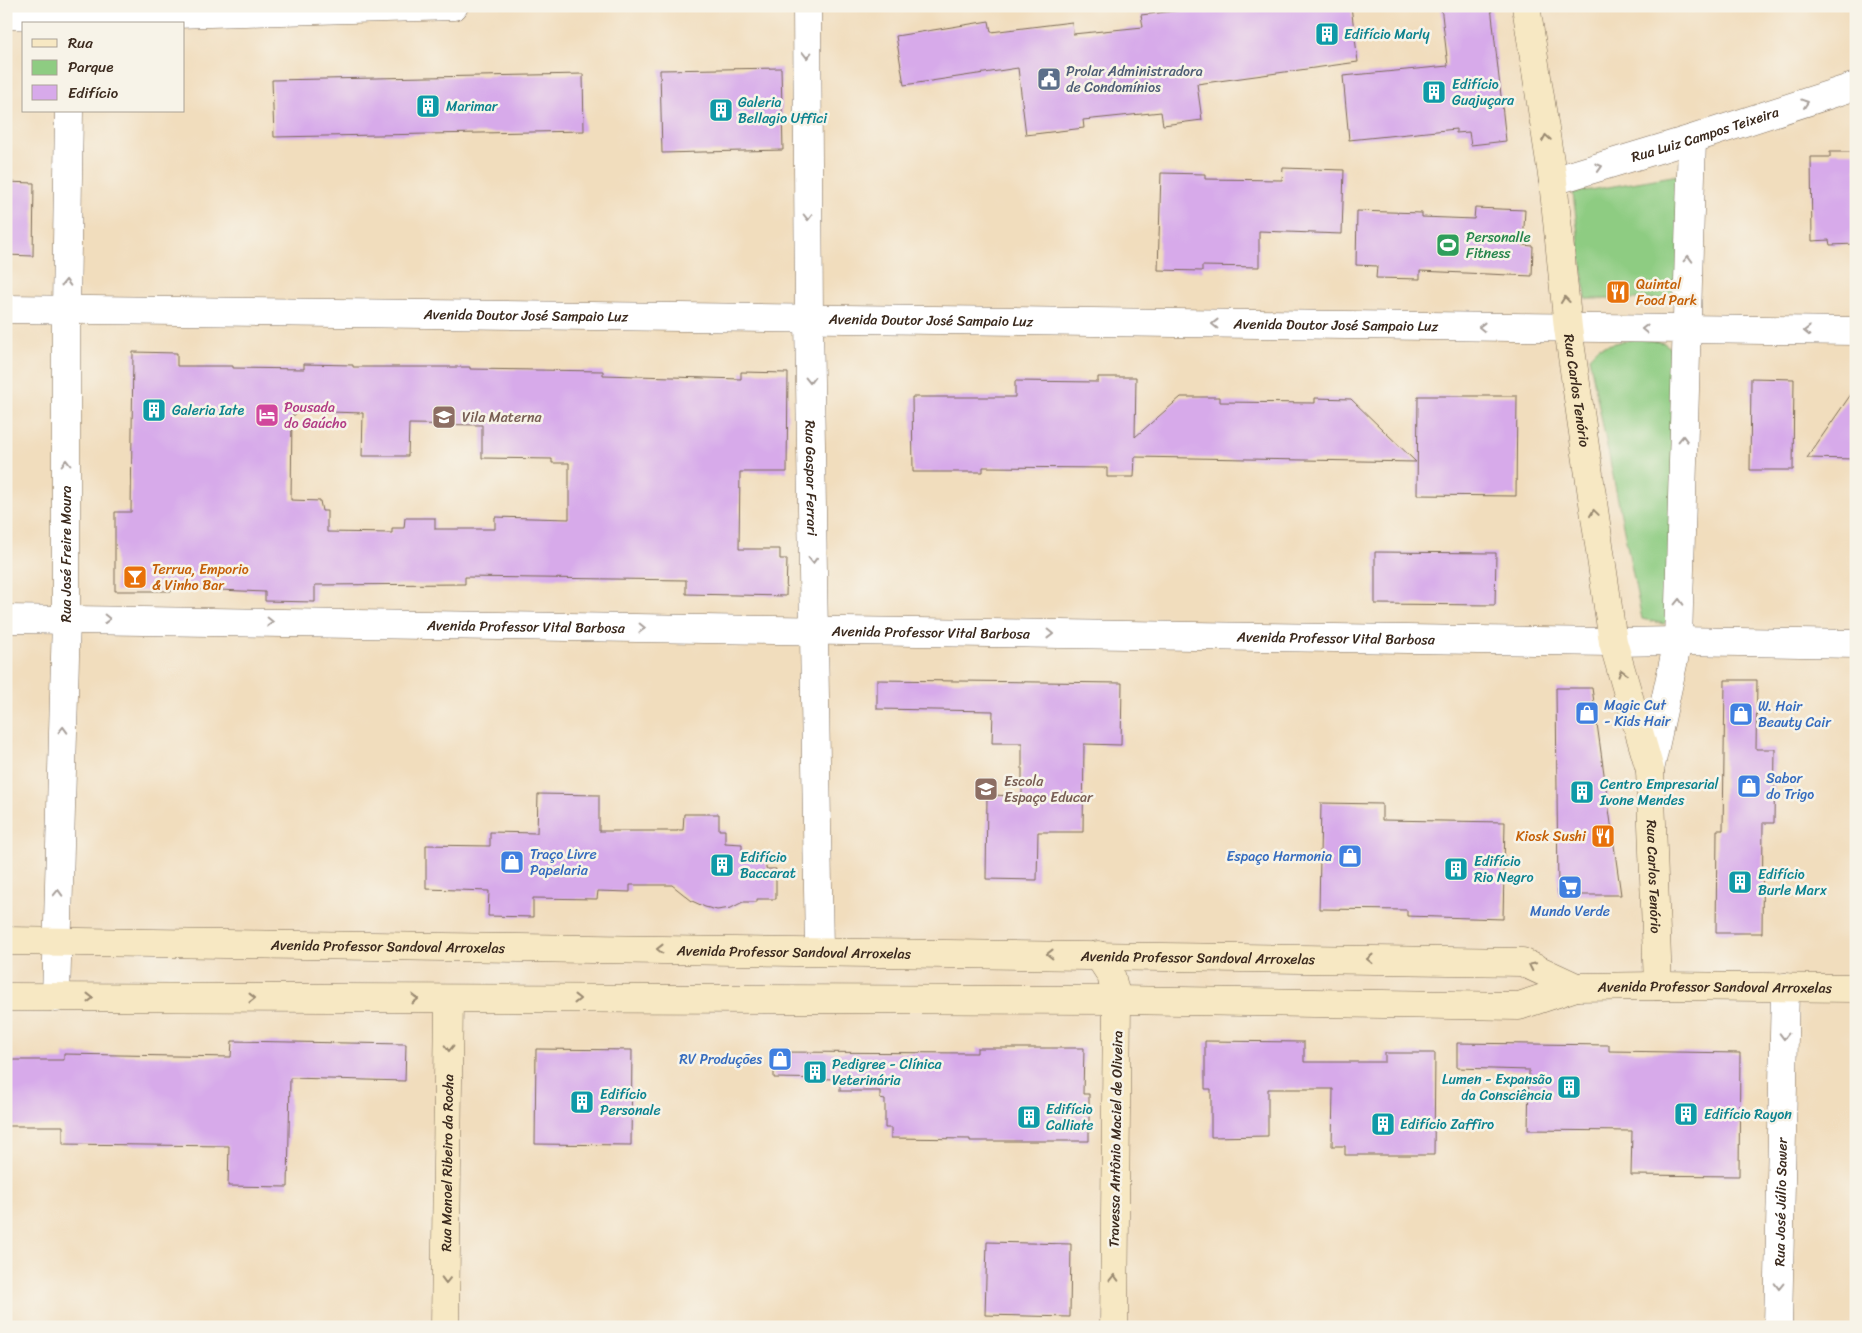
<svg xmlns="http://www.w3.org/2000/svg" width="1862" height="1333" viewBox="0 0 1862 1333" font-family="Sriracha,sans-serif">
<rect width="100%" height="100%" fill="#f7f3e8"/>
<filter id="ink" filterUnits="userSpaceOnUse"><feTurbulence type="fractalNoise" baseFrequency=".02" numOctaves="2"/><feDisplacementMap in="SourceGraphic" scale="10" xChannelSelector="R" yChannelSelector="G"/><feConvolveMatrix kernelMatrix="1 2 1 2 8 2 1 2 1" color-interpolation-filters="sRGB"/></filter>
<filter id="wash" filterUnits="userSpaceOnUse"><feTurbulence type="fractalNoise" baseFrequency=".0096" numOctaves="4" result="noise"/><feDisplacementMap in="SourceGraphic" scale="20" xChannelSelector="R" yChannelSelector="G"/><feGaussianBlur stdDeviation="1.12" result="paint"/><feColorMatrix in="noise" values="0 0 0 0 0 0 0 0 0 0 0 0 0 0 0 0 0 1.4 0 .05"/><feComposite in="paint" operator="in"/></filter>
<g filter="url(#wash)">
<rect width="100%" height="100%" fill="#f1ddbd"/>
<path fill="#8ecc82" stroke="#647b50" d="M1684,174l-4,125h-94l-13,-106z
M1636,338l28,5 14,10 -6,263 -8,8 -22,-5 -53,-262 10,-10z"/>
<g id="blocks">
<path fill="#d7aaea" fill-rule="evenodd" d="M1216,6h135l7,56 -161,22 5,36 -39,5 -2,-13 -78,8 1,8 -58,7 -8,-67 -114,17 -8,-49 93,-15 2,11 81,-10 1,12 70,-7 -2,-12z
M1441,6h50l15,135 -35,4 -2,-13 -13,1v-4l-107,11 -6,-64 105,-10z
M781,68l2,82 -121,3 -2,-83z
M583,74l1,57 -310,6 -2,-57z
M1830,152h26v92l-26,1 -1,-5 -17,1 -1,-84h19z
M1283,168l61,2 -2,64 -83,-3v36l-57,-1v5l-44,-1 3,-97 44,1v5l77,1z
M6,182l28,1 -1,73 -27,-1z
M1475,208l50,2 -2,35 10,1 -1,30 -112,-5v8l-44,-1 1,-12 -21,-1 1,-54 65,2v4l52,2z
M133,352l44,1v13h56v2l71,1v-5l49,1v2h117v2l133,2v4l138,4v-7l47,1 -1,99h-47l-1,77h41v10h7l-1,37 -100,-2v-14l-221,-3v7l-150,1v17l-50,-1v-9l-93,-4v3h-57v-79h16zM295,411l68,2 -1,43h46l1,-32 73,1v33l70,1v4h17v56l-74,-2v12h-60v-11h-30l-1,10h-12v5l-65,-1v-21h-5l-2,-10 -29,-1 1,-85h3z
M1098,377h38l-1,60 46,-40h39v5l95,1v-5l36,1 65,63 -281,-5 -1,20h-27v-9l-124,-1v5h-70l-1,-75h103v-16l83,1z
M1751,378l43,1 -1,91h-43z
M1856,387v72l-49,-1z
M1418,396h99l-1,100 -99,-1z
M1375,552l121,1 -1,52 -120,-1z
M877,680l245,3 -1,62 -37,-1 -1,88h-45l-1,48 -51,-1 1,-84 35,1v-53h-30l1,-32 -116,-2z
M1725,680h32l-1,69h19l-1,74h-11l-1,110h-46l1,-103h6z
M1556,688h36l29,207h-63z
M538,794l61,1v36h79v-1h5l1,-16h35v16h6v13l17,1v12l18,-1v6h6v8h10v30h-19v3h-14l-12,6 -14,2 -12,-3 -13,-6 -20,-16h-42v7l-32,-1 -1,8 -64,-1v19l-45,-1 1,-25 -63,-2v-44l64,1v-14l47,1z
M1321,803l61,1v16l123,2 -2,97 -96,-3v-6l-88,-1z
M232,1041l174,3 -1,37 -115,-3 -2,109 -60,-1 1,-40 -166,-2v-18h-57v-66h58v-6l167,3z
M1205,1041l99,1v20h81v-9h50l-1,102h-89v-9h-13l1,-57h-65v47l-57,1v-48h-6z
M1457,1043l152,2v6l131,2 -1,123 -108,-1 1,-44 -104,-1 1,-60 -72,-2z
M977,1048h107l-1,46h6v47h-119v-2l-79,-1v-10h-6v-28l-5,-1v-8h-40v-12l-66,-1v-26l203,1z
M536,1049l96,1 -1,95 -96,-1z
M987,1242l84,2 -1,73 -85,-2z"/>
</g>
</g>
<g filter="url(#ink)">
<use href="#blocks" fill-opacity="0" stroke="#7b6956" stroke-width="1"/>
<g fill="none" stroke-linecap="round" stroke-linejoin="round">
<g stroke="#7b6956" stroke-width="29">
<g id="street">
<path id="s1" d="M807,6l2,313 10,632"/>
<path d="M6,15l65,2 383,-11"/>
<path id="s2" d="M1553,181l139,-42 164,-53"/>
<path id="s3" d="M6,309l1850,22"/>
<path id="s4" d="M6,619l1607,23 65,-1 178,3"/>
<path d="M1650,770l28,-129 14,-502"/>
<path id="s5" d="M56,998l10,-379v-309l3,-199"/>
<path id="s6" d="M1778,1327l7,-340"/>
</g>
</g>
<g stroke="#7b6956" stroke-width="29">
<g id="secondary">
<path id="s7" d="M1526,6l27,175 15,147 45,314 37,128 8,216"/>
<path id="s8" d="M6,941l1516,21 54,25"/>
<path d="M1098,955l13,20 6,25 -3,327"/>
<path id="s9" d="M6,997l1111,3 402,6 57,-19 82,-1 198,2"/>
<path id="s10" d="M445,1327l4,-328"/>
</g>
</g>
<use href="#street" stroke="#fff" stroke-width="28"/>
<use href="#secondary" stroke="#f7e8c3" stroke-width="28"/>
</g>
<defs><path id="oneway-chevron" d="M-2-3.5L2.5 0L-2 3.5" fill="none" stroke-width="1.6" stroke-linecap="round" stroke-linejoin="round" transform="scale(1.25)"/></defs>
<g stroke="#a79f9a">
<use href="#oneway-chevron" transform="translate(807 55) rotate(90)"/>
<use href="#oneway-chevron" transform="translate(1805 103) rotate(-18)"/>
<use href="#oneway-chevron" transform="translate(1599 167) rotate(-17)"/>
<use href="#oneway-chevron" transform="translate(808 217) rotate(90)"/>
<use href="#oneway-chevron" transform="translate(1688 259) rotate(-88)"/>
<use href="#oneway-chevron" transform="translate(66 283) rotate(-89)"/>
<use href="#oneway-chevron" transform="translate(1215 324) rotate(-179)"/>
<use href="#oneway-chevron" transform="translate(1482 327) rotate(-179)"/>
<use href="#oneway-chevron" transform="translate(1645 329) rotate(-179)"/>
<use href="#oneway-chevron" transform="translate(1807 331) rotate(-179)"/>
<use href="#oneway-chevron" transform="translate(810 380) rotate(89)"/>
<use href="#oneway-chevron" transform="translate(1683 439) rotate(-89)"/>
<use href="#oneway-chevron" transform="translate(66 463) rotate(-90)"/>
<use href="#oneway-chevron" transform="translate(813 560) rotate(89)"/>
<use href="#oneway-chevron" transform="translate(1679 602) rotate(-89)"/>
<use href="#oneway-chevron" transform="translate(107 619) rotate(1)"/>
<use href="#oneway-chevron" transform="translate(270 622) rotate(1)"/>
<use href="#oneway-chevron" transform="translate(642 628) rotate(1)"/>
<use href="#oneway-chevron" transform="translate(1050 634) rotate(1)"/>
<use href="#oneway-chevron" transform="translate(63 730) rotate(-88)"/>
<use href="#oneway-chevron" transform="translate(58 893) rotate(-88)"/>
<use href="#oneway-chevron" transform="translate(1784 1036) rotate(91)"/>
<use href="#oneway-chevron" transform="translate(1779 1286) rotate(91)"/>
</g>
<g stroke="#998970">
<use href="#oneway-chevron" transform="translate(1546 138) rotate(-99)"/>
<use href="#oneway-chevron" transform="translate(1565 300) rotate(-96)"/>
<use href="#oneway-chevron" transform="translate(1594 513) rotate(-98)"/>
<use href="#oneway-chevron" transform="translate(1622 673) rotate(-106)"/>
<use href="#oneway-chevron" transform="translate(660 949) rotate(-179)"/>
<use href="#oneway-chevron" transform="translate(1050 954) rotate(-179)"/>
<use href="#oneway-chevron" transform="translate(1370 959) rotate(-179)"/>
<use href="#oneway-chevron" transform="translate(1532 966) rotate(-154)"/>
<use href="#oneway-chevron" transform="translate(90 998)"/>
<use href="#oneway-chevron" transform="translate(252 998)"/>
<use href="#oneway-chevron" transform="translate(415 999)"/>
<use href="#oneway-chevron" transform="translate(577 999)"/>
<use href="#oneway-chevron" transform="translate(449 1048) rotate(91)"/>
<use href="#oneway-chevron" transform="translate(1114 1278) rotate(-89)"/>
<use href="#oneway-chevron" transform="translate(446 1280) rotate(91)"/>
</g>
</g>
<defs>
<g id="building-square" transform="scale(1.25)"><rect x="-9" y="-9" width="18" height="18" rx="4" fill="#0f9aa8" stroke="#f7f3e8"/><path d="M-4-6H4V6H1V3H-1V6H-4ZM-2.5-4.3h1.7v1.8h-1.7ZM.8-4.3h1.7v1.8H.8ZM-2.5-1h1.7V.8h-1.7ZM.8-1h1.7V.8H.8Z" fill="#fff"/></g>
<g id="civic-square" transform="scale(1.25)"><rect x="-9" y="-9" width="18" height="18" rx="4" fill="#5c6f8a" stroke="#f7f3e8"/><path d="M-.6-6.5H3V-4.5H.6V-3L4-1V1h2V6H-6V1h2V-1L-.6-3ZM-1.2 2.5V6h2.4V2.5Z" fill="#fff"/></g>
<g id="stadium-square" transform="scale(1.25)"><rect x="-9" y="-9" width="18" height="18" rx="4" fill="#2e9e5b" stroke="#f7f3e8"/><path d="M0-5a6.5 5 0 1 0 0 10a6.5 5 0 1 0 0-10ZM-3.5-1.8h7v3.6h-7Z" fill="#fff"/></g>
<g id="restaurant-square" transform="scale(1.25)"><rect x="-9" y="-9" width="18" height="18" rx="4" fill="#e8710a" stroke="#f7f3e8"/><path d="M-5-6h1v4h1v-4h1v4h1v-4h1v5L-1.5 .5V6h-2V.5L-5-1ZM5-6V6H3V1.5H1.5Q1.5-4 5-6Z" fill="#fff"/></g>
<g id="hotel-square" transform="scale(1.25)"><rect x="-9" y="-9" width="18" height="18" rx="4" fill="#d1479c" stroke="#f7f3e8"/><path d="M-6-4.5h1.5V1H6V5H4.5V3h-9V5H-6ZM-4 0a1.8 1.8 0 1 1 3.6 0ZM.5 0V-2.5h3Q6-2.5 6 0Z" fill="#fff"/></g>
<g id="school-square" transform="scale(1.25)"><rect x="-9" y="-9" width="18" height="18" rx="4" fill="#8d6e63" stroke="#f7f3e8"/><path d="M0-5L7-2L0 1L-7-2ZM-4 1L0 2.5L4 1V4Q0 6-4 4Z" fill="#fff"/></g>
<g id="bar-square" transform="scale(1.25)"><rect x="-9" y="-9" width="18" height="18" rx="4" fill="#e8710a" stroke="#f7f3e8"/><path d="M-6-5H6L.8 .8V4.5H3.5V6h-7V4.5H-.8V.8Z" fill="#fff"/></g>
<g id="shop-square" transform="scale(1.25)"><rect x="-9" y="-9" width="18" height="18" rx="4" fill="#3f7fe0" stroke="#f7f3e8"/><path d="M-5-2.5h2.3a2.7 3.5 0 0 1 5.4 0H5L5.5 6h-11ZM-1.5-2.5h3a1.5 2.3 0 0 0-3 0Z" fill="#fff"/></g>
<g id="supermarket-square" transform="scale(1.25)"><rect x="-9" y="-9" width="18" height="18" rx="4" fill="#3f7fe0" stroke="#f7f3e8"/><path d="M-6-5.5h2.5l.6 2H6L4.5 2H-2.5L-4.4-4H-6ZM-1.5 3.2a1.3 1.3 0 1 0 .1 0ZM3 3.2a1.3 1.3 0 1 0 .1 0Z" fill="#fff"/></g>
</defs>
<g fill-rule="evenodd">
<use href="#building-square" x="1327" y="34"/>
<use href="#civic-square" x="1049" y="79"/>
<use href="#building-square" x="1434" y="92"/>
<use href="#building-square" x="428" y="106"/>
<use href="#building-square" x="721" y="110"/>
<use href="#stadium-square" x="1448" y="245"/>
<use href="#restaurant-square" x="1618" y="292"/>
<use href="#building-square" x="154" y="410"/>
<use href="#hotel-square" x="267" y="415"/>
<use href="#school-square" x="444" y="417"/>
<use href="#bar-square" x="135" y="577"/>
<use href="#shop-square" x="1587" y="713"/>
<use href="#shop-square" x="1741" y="714"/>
<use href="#shop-square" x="1749" y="786"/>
<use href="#school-square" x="986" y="789"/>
<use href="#building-square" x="1582" y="792"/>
<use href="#restaurant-square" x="1603" y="836"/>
<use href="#shop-square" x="1350" y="856"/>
<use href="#shop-square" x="512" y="862"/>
<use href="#building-square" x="722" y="865"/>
<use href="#building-square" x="1456" y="869"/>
<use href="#building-square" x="1740" y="882"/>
<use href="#supermarket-square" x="1570" y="887"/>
<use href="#shop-square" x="780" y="1059"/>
<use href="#building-square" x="815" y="1072"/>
<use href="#building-square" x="1569" y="1087"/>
<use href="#building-square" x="582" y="1102"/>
<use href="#building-square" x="1686" y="1114"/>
<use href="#building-square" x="1029" y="1117"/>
<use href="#building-square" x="1383" y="1124"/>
</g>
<g text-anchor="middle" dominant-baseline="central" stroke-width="5" stroke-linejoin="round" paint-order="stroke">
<g font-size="14" fill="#0d838f" stroke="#f7f3e8" text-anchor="start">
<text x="1344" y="34">Edifício Marly</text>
<text x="1452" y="84">Edifício<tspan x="1452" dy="16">Guajuçara</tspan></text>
<text x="738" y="102">Galeria<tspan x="738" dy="16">Bellagio Uffici</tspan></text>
<text x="446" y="106">Marimar</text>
<text x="172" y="410">Galeria Iate</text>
<text x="1600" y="784">Centro Empresarial<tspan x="1600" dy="16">Ivone Mendes</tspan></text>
<text x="740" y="857">Edifício<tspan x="740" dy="16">Baccarat</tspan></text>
<text x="1474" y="861">Edifício<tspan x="1474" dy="16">Rio Negro</tspan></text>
<text x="1758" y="874">Edifício<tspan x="1758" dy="16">Burle Marx</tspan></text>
<text x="832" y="1064">Pedigree - Clínica<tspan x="832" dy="16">Veterinária</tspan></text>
<text x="1552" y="1079" text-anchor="end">Lumen - Expansão<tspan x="1552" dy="16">da Consciência</tspan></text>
<text x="600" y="1094">Edifício<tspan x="600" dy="16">Personale</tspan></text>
<text x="1046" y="1109">Edifício<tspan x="1046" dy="16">Calliate</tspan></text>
<text x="1704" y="1114">Edifício Rayon</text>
<text x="1400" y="1124">Edifício Zaffiro</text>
</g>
<g font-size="14" fill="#4e5e75" stroke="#f7f3e8" text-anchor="start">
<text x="1066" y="71">Prolar Administradora<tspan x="1066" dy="16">de Condomínios</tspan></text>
</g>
<g font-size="14" fill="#3b2a1e" stroke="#f7f3e8">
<text stroke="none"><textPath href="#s2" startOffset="159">Rua Luiz Campos Teixeira</textPath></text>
<text stroke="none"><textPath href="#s3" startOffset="520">Avenida Doutor José Sampaio Luz</textPath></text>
<text stroke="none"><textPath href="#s3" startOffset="925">Avenida Doutor José Sampaio Luz</textPath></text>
<text stroke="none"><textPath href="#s3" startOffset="1330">Avenida Doutor José Sampaio Luz</textPath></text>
<text stroke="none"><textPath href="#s7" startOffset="388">Rua Carlos Tenório</textPath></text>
<text stroke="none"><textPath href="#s1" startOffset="472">Rua Gaspar Ferrari</textPath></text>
<text stroke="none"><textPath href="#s5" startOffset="444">Rua José Freire Moura</textPath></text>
<text stroke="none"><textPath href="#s4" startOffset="520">Avenida Professor Vital Barbosa</textPath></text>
<text stroke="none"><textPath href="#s4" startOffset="925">Avenida Professor Vital Barbosa</textPath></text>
<text stroke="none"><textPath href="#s4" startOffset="1330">Avenida Professor Vital Barbosa</textPath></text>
<text stroke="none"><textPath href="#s7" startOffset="882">Rua Carlos Tenório</textPath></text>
<text stroke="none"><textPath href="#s8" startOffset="382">Avenida Professor Sandoval Arroxelas</textPath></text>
<text stroke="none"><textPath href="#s8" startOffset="788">Avenida Professor Sandoval Arroxelas</textPath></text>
<text stroke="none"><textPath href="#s8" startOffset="1192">Avenida Professor Sandoval Arroxelas</textPath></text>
<text stroke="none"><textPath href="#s9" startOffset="1712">Avenida Professor Sandoval Arroxelas</textPath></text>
<text transform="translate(1116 1139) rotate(-89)">Travessa Antônio Maciel de Oliveira</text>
<text stroke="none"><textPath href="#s10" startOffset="164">Rua Manoel Ribeiro da Rocha</textPath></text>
<text stroke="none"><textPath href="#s6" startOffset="125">Rua José Júlio Sawer</textPath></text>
</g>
<g font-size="14" fill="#27864d" stroke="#f7f3e8" text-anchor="start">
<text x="1466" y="237">Personalle<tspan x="1466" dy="16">Fitness</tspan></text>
</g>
<g font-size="14" fill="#c56008" stroke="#f7f3e8" text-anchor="start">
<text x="1636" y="284">Quintal<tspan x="1636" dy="16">Food Park</tspan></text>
<text x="152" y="569">Terrua, Emporio<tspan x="152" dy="16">&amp; Vinho Bar</tspan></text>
<text x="1586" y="836" text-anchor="end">Kiosk Sushi</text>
</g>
<g font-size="14" fill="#b23c85" stroke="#f7f3e8" text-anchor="start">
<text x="284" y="407">Pousada<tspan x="284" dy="16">do Gaúcho</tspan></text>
</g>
<g font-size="14" fill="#785e54" stroke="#f7f3e8" text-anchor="start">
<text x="462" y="417">Vila Materna</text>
<text x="1004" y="781">Escola<tspan x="1004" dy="16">Espaço Educar</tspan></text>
</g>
<g font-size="14" fill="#366cbe" stroke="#f7f3e8" text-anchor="start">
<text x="1604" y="705">Magic Cut<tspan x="1604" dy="16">- Kids Hair</tspan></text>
<text x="1758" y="706">W. Hair<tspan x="1758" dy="16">Beauty Cair</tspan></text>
<text x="1766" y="778">Sabor<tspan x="1766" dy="16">do Trigo</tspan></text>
<text x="530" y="854">Traço Livre<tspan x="530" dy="16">Papelaria</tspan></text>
<text x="1332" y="856" text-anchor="end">Espaço Harmonia</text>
<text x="1570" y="911" text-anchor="middle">Mundo Verde</text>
<text x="762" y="1059" text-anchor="end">RV Produções</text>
</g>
</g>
<rect width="1862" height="1333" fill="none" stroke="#f7f3e8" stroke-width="25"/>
<rect x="22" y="22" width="162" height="90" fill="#f7f3e8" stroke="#aca397"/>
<rect x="32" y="39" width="25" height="8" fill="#f7e8c3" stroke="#aca397"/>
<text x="68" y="48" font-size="15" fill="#3b2a1e">Rua</text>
<rect x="32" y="60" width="25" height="15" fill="#8ecc82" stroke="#aca397"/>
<text x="68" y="72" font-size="15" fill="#3b2a1e">Parque</text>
<rect x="32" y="85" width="25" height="15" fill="#d7aaea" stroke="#aca397"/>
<text x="68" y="98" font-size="15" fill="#3b2a1e">Edifício</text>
</svg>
